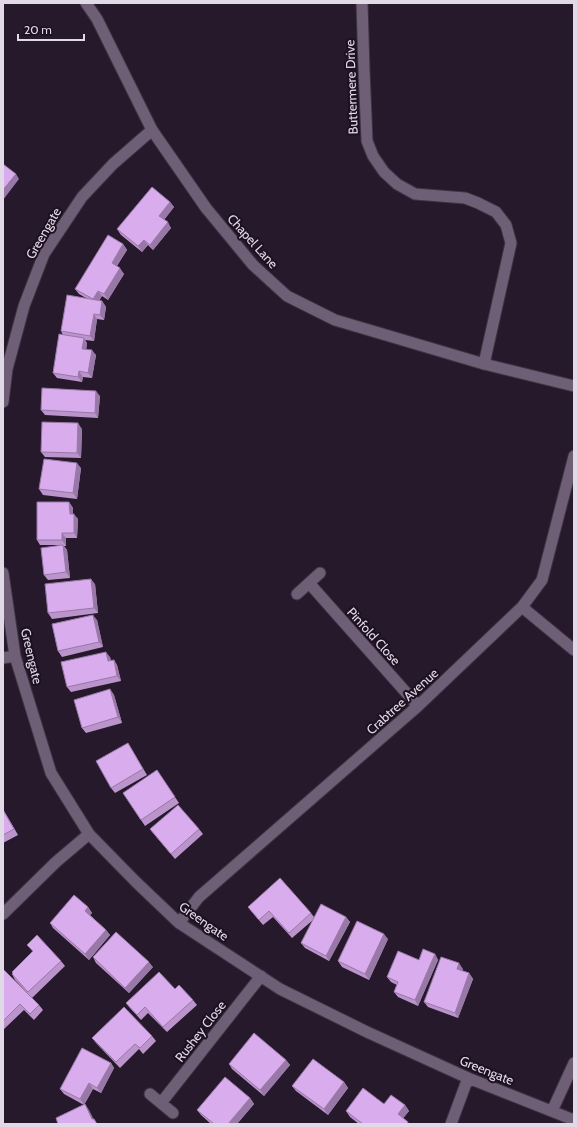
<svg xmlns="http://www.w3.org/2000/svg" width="577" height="1127" viewBox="0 0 577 1127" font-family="Cabin,sans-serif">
<rect width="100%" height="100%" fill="#26192c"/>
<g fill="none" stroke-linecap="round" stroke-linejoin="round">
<g stroke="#3d3342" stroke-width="13">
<path id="minor" d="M362,3l2,66 3,72 6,15 11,16 13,12 18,10 50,4 13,5 18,9 10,13 5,18 -27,121
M3,402l4,-33 17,-63 20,-52 38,-57 31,-33 39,-34
M3,573l12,83 36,117 38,61 47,48 43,41 101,66 87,43 101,46 106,42
M309,583l109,123
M297,594l23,-21
M522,607l52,43
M3,658l12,-2
M3,914l53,-52 33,-28
M179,923l20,-26 219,-191 104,-99 20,-27 32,-124
M150,1094l23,19
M161,1103l100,-127
M552,1111l22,-48
M451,1124l17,-46"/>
</g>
<g stroke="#3d3342" stroke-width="13">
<path id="tertiary" d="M86,3l11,16 55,111 54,78 47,57 34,31 48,24 149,44 90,22"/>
</g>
<use href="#minor" stroke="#6f5f76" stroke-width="11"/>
<use href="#tertiary" stroke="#6f5f76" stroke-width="11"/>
</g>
<path fill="#bb94cc" d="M170,202l4,5 -10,13 7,8 -18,22 -5,-5 -6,7 -21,-17 -4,-6z
M123,244l4,6 -10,16 7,8 -16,26 -6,-4 -3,5h3l4,6 -2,13 -7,-1 -3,22 -9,-1 2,3 -1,6 10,6 -4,23 -9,-1 -1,5 -25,-4 -4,-5 10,-38 -2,-4 25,-33 -7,-4 -4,-5z
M100,396l-2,22 -53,-3 -4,-5z
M82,429l-1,29 -36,-1 -4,-5z
M81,468l-4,31 -34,-4 -4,-6z
M69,502l4,6v6l5,5 -1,19h-11v8h-2l3,4 3,28 -22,2 -4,-5 15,-30h-19l-3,-5z
M95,584l3,29 -46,6 -4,-6z
M97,620l6,27 -41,10 -4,-6z
M110,657l1,4 3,-1 3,5 4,16 -50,11 -4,-5z
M110,689l4,6 8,28 -36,10 -4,-5z
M131,748l16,27 -32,18 -4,-5z
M157,770l22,33 -34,23 -22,-33z
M3,809l15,26 -15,8z
M150,829h49l4,5 -28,25 -21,-25z
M88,907l4,6 -2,2 16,15 4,5 -21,25 -36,-32 -3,-5z
M248,907l63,6 3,4h32l4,5 -21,39 -24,-13 -4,-5 12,-23 -21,18 -19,-21 -10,8 -11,-13z
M388,939l-19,41 -27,-13 -4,-6z
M27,945l34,16 4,5 -33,32 -17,-18 -3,-6 21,-22z
M435,954l3,6 -20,46 -20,-9 -4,-5 3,-7 -6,-3 -4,-5 32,-17z
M93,957l60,10 -24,26 -33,-30z
M3,969l36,36 4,5 -9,10 -10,-10 -21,20z
M463,969l-1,2 7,2 4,6 -15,39 -30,-11 -4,-5z
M175,989l18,11 4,5 -30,27 -19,-19 -7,7 -11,-12 -4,-5z
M152,1036l4,5 -13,13 -4,-5 -19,19 -24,-25 -4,-5z
M286,1060l4,5 -26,31 -32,-27 -3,-5z
M111,1063l3,5 -13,25 -8,-4 -9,16 -20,-11 -4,-5z
M344,1082l4,6 -20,27 -32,-24 -4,-5z
M250,1098l4,6 -17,20h-26l-10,-9 -4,-5z
M384,1104l21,1 4,6 -6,7 7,6h-51l-9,-7 -4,-6z"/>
<path fill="#9878a6" d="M16,174l3,5 -16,21v-10z
M170,202l4,5 -11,14 -4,-5z
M168,222l3,6 -18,22 -3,-5z
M144,240l4,5 -6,7 -4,-6z
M123,244l4,6 -12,18 -3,-5z
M120,268l4,6 -16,26 -4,-6z
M98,291l4,5 -6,8 -3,-5z
M102,301l4,6 -2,13 -4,-5z
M94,314l3,5 -3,22 -4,-5z
M84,338l3,5 -1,11 -4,-5z
M92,350l4,5 -4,23 -4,-5z
M79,371l4,6 -1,5 -4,-5z
M96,391l4,5 -2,22 -3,-5z
M78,423l4,6 -1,29 -4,-5z
M77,463l4,5 -4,31 -4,-6z
M69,502l4,6v11l-3,-5z
M74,514l4,5 -1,19 -3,-5z
M62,533l4,5v8l-4,-6z
M63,545l4,5 3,28 -4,-6z
M91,579l4,5 3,29 -4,-5z
M93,615l4,5 6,27 -4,-5z
M106,652l4,5 2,9 -4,-5z
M114,660l3,5 4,16 -4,-5z
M110,689l4,6 8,28 -4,-6z
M3,809l15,26 -4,-6z
M88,907l4,6 -3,3 -4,-5z
M346,917l4,5 -21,39 -3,-5z
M106,930l4,5 -21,25 -4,-6z
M384,934l4,5 -19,41 -4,-6z
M435,954l3,6 -20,46 -3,-6z
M149,962l4,5 -24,26 -4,-5z
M459,963l4,6 -2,5 -4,-5z
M469,973l4,6 -15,39 -3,-5z
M286,1060l4,5 -26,31 -4,-6z
M111,1063l3,5 -13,25 -4,-5z
M344,1082l4,6 -20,27 -4,-6z
M89,1083l4,6 -9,16 -4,-6z
M250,1098l4,6 -17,20h-9z
M85,1104l4,6 7,14 -4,-5z
M405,1105l4,6 -7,9 -4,-6z"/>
<path fill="#d9aced" stroke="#9878a6" d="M3,164l13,10 -13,16z
M152,187l18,15 -11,14 9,6 -18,23 -6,-5 -6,6 -21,-17z
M108,235l15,9 -11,19 8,5 -16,26 -6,-3 -5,8 -18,-10z
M67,295l35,6 -2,14 -6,-1 -4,22 -29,-5z
M59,334l25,4 -2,11 10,1 -4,23 -9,-2 -1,6 -25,-4z
M42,388l54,3 -1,22 -54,-3z
M42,422l36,1 -1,30 -36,-1z
M44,459l33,4 -4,30 -34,-4z
M37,502h32l1,12h4v19h-12v7h-25z
M63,545l3,27 -22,3 -3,-27z
M91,579l3,29 -46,5 -3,-29z
M93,615l6,27 -41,9 -6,-27z
M106,652l2,9 6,-1 3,16 -50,11 -6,-25z
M110,689l8,28 -36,11 -8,-28z
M128,743l15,26 -32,19 -15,-27z
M157,770l18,27 -34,23 -18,-27z
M178,805l21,24 -28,25 -21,-25z
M3,810l11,19 -11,6z
M280,878l31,35 -22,20 -20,-22 -10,9 -11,-13z
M74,895l14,12 -3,4 21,19 -21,24 -35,-31z
M321,904l25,13 -20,39 -25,-13z
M357,921l27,13 -19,40 -27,-13z
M116,932l33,30 -24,26 -32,-31z
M37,935l24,26 -33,31 -16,-18 1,-1 -1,-1 21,-21 -6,-6z
M423,949l12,5 -20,46 -21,-8 4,-10 -11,-5 11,-26 21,9z
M441,957l18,6 -2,6 12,4 -14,40 -31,-11z
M3,969l36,36 -9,9 -10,-10 -17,17z
M159,972l16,17 4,-4 14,15 -30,27 -18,-20 -8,8 -11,-12z
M124,1007l28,29 -12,12 -5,-4 -19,18 -24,-24z
M254,1033l32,27 -26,30 -31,-26z
M82,1048l29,15 -14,25 -8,-5 -9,16 -20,-10z
M313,1059l31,23 -20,27 -32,-23z
M225,1077l25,21 -22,26h-14l-17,-14z
M363,1088l21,16 7,-9 14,10 -7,9 10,8 -2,2h-43l-17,-13z
M85,1104l7,15h2l3,5h-39l-2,-6z"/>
<g text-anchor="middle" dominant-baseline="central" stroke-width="4" stroke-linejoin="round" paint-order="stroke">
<g font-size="13" fill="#e2d9e6" stroke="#1d1022">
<text transform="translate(351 87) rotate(-92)">Buttermere Drive</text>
<text transform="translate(43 233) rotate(-60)">Greengate</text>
<text transform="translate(253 241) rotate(48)">Chapel Lane</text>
<text transform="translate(374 636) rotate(48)">Pinfold Close</text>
<text transform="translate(32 656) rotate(77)">Greengate</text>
<text transform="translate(402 701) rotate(-42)">Crabtree Avenue</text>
<text transform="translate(204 921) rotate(35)">Greengate</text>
<text transform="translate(200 1031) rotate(-52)">Rushey Close</text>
<text transform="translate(487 1070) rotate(22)">Greengate</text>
</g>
</g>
<rect width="577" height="1127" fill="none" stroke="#e2d9e6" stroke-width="8"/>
<path d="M18 34v6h66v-6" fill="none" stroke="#e2d9e6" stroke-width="2"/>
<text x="24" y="34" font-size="12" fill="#e2d9e6" stroke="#1d1022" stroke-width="3" paint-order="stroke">20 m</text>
</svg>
